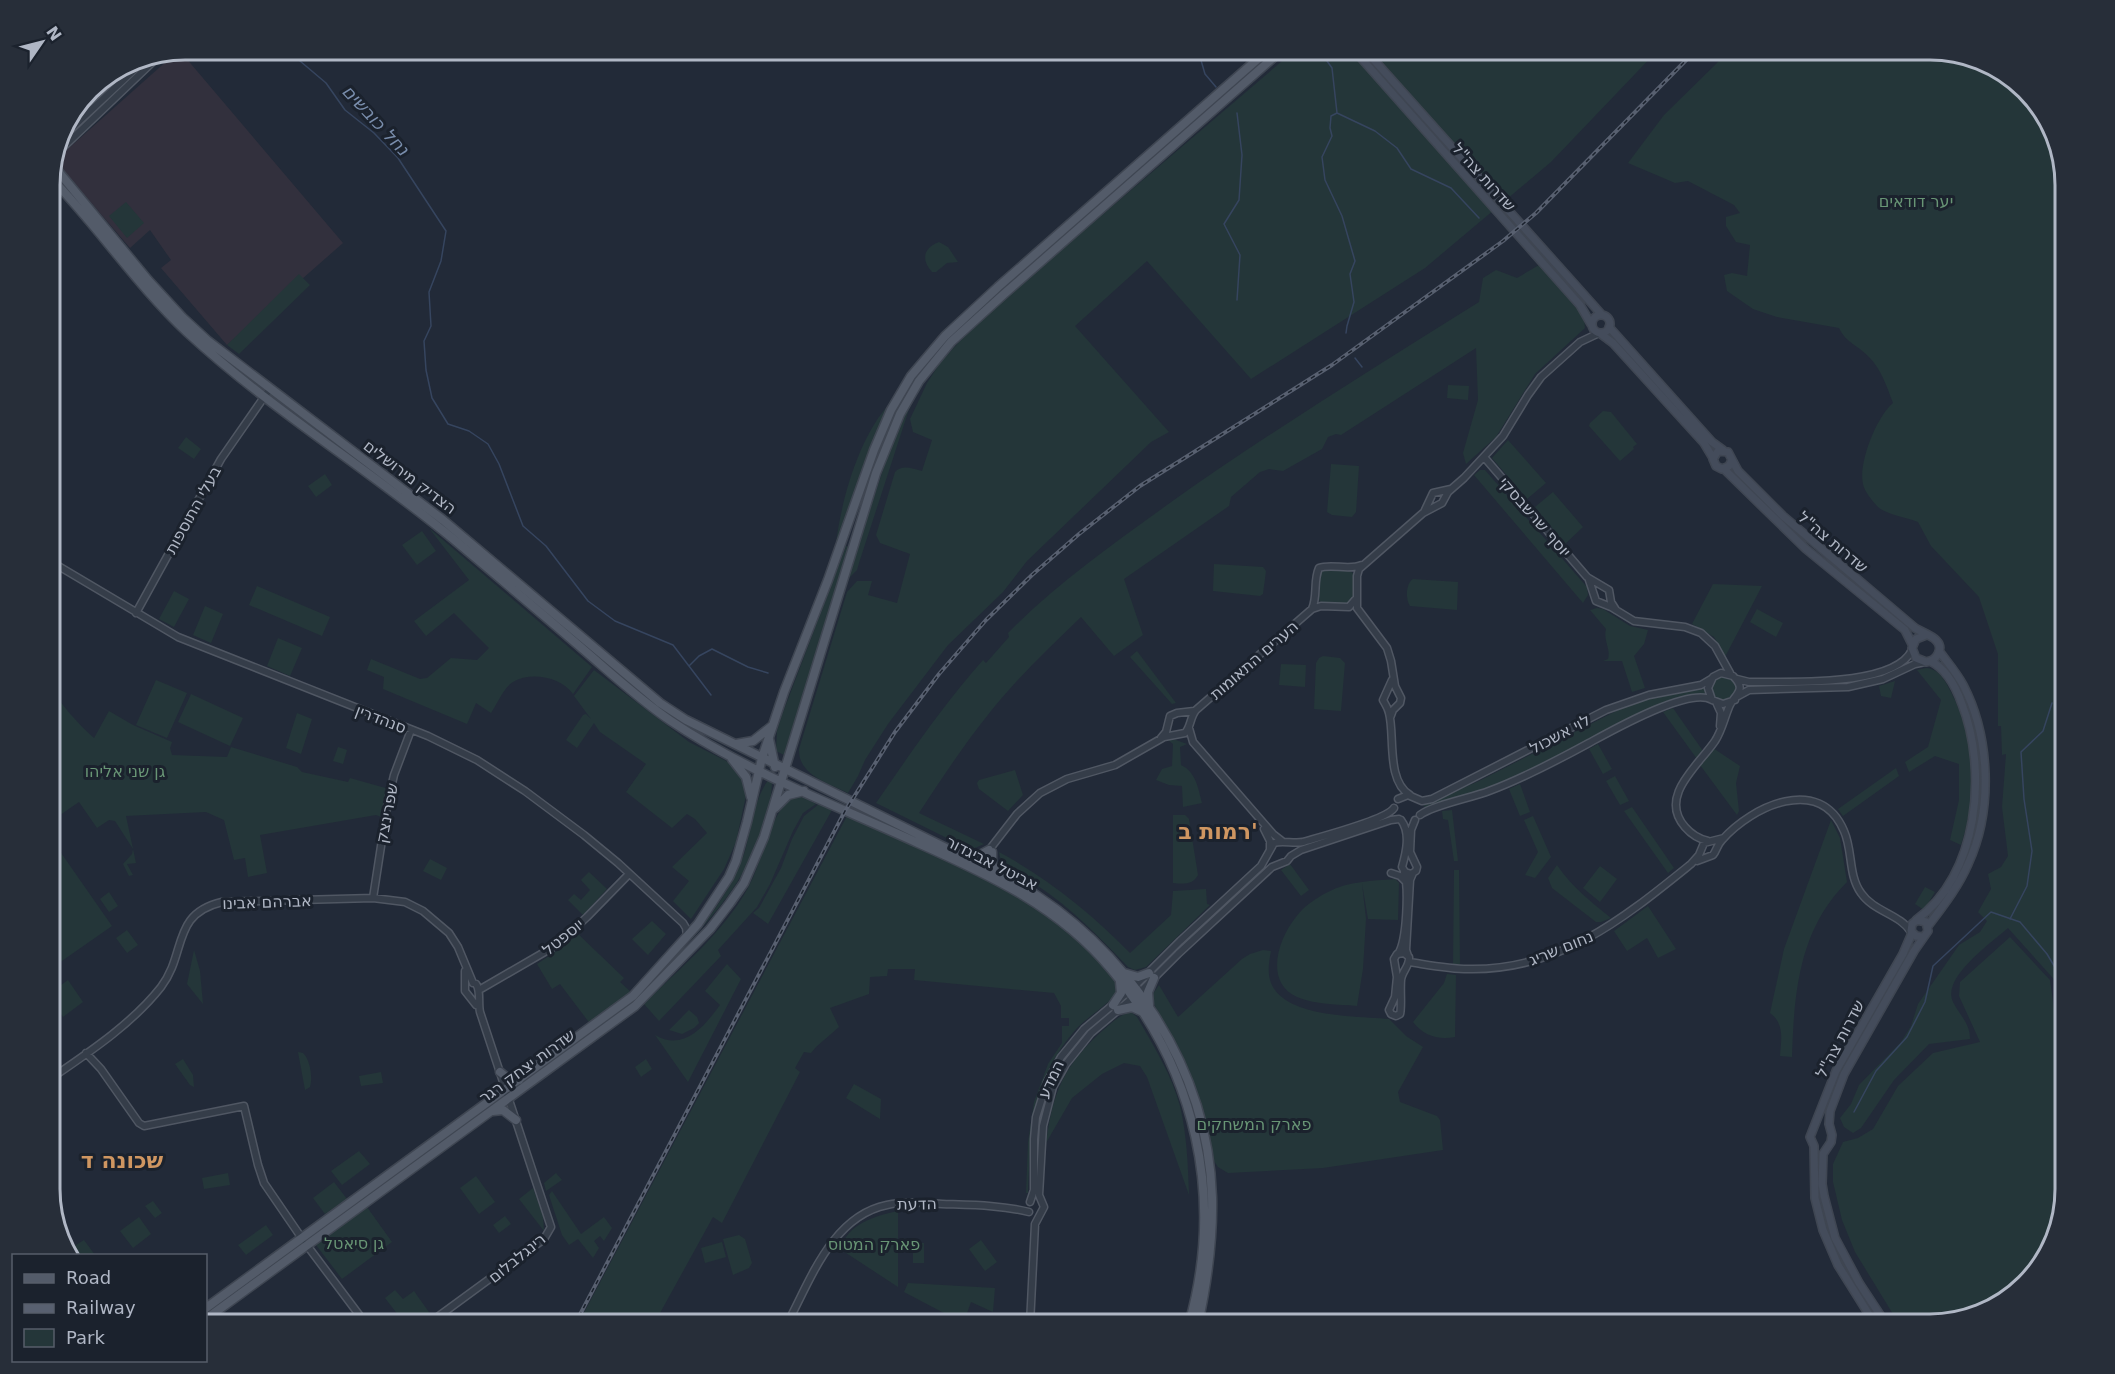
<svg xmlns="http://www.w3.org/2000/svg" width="2115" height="1374" viewBox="0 0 2115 1374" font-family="'DejaVu Sans',Heebo,sans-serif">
<rect width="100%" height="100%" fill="#222a38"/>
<path fill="#32303d" d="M178,51h2l163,192 -116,102 -66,-77 10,-8 -21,-30 -20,18 -68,-79 -1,-14z"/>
<path fill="#243639" d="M1295,50h363l-107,112 -126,106 -174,111 -104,-118 -72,65 94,106 -18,10 -124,119 -24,31 -55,53 -60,79 -23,36 -7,16 -10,17c-20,-10 -50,-18 -49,-44l48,-157 10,-11h15l-4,14 29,8 13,-49 -30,-11 -4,-8 19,-63c8,-8 17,-3 27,-1l10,-31 -19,-8 -3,-13 17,-36 13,-20 19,-21 61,-57z
M1727,50h203l75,22 42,46 18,67v797l-6,3 -51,-57c-17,15 -67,50 -55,74 7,14 17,21 17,37l-41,5 -35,36 -33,48 -8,5 -9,-6 -4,-9 11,-14 8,-19 42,-43 10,-16 7,-22 41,-59 21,-13 7,-11 -9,-9 13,-23 -3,-15 13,-7 7,-11 -6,-49 4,-53 -4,1 -1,-29h-3v-72l-19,-57 -48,-51 -13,-24c-10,-4 -33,-8 -40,-15 -5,-5 -14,-16 -15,-23 -5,-21 14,-68 30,-81 -6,-16 -12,-34 -24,-46 -10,-11 -24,-15 -30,-29l-62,-11 -24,-8 -26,-18 -3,-16 8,-2 15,3 3,-31 -14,-3 -10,-16v-9l14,-4 -6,-8 -46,-24 -13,2 -47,-20 36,-48 53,-52z
M126,202l18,21 -17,15 -18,-22z
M939,242l9,5 10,15 -11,1 -11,9h-4c-11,-12 -9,-24 7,-30z
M1539,265l45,52 1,11 -50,46 -39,63 -30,27 -3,-11 15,-53 -2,-52 -135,87 -5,-1 -8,3 -6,12 -39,22 -14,-2 -9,3 -29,25 -2,9 -105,73 19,56 -29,21 -33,-39c-31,30 -63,60 -90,94 -26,32 -49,67 -72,102l65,31 -9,4h-8l-91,-45c34,-49 67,-98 107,-143l3,3 23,-26 -1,-4c48,-49 104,-88 159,-128 101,-72 207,-137 312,-203l4,-24 13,-8 21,8z
M299,274l11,11 -71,69 -12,-9z
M1448,385l21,1 -1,14 -21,-2z
M891,402l-25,57 -31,92c5,-47 23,-114 56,-149z
M910,406l-51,157 -2,7 -11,11 47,-141z
M1603,411l8,1 26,32 -4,3 1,2 -14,12 -31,-35 1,-3z
M186,437l15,12 -7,10 -16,-11z
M1508,440l38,43 -19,16 -35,-41z
M1331,464l28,2 -3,46 -4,5 -20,-2 -5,-3z
M1480,470h5l102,117 1,8 -5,8 -109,-128z
M325,474l7,11 -16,12 -8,-11z
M1553,492l30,35 -18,17 -30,-37z
M429,528l163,139 -19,27c-12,-17 -42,-23 -60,-12 -9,5 -16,22 -22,31l-15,-10 -9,21 -84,-35 1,-12 -17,-7 4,-11 49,20 7,-1 24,-20 26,2 12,-12 -35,-35 -28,23 -12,-15 55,-41z
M422,531l14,20 -19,14 -15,-20z
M846,546l3,1 -25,86 -36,113 -4,9 -8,-4 1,-20 5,-16z
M1214,564l49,3 3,4 -3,23 -3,2 -47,-5z
M1326,568l24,3 4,3 -1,24 -5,7 -26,-2 -3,-3 1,-27z
M1413,579l45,3 -1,28 -47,-4c-5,-7 -4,-23 3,-27z
M1713,584l49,2 -37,71 -11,-20 -22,-13z
M257,586l73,31 -8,19 -73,-31z
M174,591l15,8 -15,28 -15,-8z
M205,606l18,8 -12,29 -18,-8z
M1597,608l6,1 27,17 18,4 -4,14 -10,12 11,32 -13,4 -10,-31h-19l5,-2c3,-10 -5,-19 -2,-30l-16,-19z
M1757,609l26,14 -7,14 -26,-15z
M278,638l24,10 -12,28 -23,-10z
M1137,651l39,52 -4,1 -42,-47z
M1323,656l17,2 5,5 -4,48 -27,-2 2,-46 3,-5z
M1281,664l25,1 -1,22 -26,-2z
M1926,668c14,1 19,13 25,24 25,49 27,101 10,153l-11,-5 9,-40v-36l-24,-8 -26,16 -4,-10 23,-15 13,-47 -24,-30z
M594,670l95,72 49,25 9,24 -11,51 -12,27 -33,50 -18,-18 16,-20 -17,-14 35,-34 -12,-14 -8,-5 -15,14 -46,-36 20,-28 -46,-32 -6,-9 -17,25 -11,-8 17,-25 3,-1 5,5 -17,-23z
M1711 688a13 13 0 1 1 26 0a13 13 0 1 1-26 0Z
M156,680l31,13 -20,45 -31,-13z
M1895,681l-4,17 -10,-2 -2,-10z
M1704,686l2,8 -26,5 -46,17 -106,56 -42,18 -61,18 -2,-5 11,-2 45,-20 143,-73 26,-10z
M50,688c13,18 27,35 44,50l15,-27 24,14 39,17 -2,6 2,7 55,2 4,-10 66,20 5,5 46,10 2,-4 39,11 -5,29 -8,-3 -116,20 7,38 -19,4 -3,-19 -11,2 -10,-40 -18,-8 -80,4 10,47 -9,1 6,11 -4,1 -6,-12 9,-10 1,-5 -18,-28 -6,-1 -12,8 -18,-26 -29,20z
M191,694l52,24 -13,28 -52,-24z
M1673,708l30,43 -6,8 -34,-47z
M297,713l15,6 -11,35 -15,-6z
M1168,740h8l11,4 -7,3 1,18c15,7 17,23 21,38l-19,4 -1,-21 -13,-1 -13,-5 6,-11 10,-3 1,-22z
M1598,744l14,25 -9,5 -14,-25z
M338,747l9,3 -4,14 -10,-3z
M1713,748l27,18 -4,17 3,28 -2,4 -37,-50z
M1896,768l3,8 -56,40 -5,-7z
M1015,770l8,25 -15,16 -29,-22 -2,-6 2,-3z
M1615,776l14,25 -9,4 -14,-24z
M769,779l3,2c0,16 -4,29 -9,45 -16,51 -41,79 -76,119 23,-27 45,-58 57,-91 8,-25 9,-54 25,-75z
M1520,784l10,28 -10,4 -11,-27z
M801,796l15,8 -13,9 -10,18 -23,53 -13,23 -39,43 3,6 -62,65 -15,-17c36,-36 79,-71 104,-116 16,-30 19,-67 43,-91z
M819,804l13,6 -64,114 -15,-11 6,-5 22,-40 11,-29 12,-23z
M1632,807l42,61 -6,5 -44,-62z
M1452,810l6,51h-4l-6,-41 -5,-1 -1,-8z
M1173,815h12l4,4 9,56c-5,10 -15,9 -25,8z
M847,816c95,44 201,77 268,164l2,5 -1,10c-12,12 -27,21 -39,33 -45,50 -46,102 -49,165h-2l2,-51 6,-40 14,-38 14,-21v-17h7v-8h-8v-12l-7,-13 -140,-13 1,-11h-27l-1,7 -17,1 -1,17 -39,14 9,19 -23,20 -5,6 -7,-1 -9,16 5,4 -78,151 -9,-6 -59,107h-76z
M1533,816l18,41 -16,21 -10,-3 13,-23 -14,-32z
M1831,820l9,18 7,44c-48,47 -53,111 -55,175l-12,-1c1,-16 5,-32 -10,-43l14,-64z
M50,837l62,89 -53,37 -9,-13z
M999,852c50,27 92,61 131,101l41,-38 2,-24 33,-2 1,15 3,1 -64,62 -11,3 -7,-3c-30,-31 -56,-59 -93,-83 -13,-9 -35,-15 -36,-32z
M430,859l17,9 -6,12 -18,-9z
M1290,864l19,26 -8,6 -20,-26z
M1557,865c15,22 33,36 54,53l-10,4h-5l-44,-34 -4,-10z
M1600,866l17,13 -17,23 -17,-14z
M1454,870h5l1,96h-7z
M589,872l18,17 -24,26 -15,-15 6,-6 7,6 9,-10 -9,-10z
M1395,879l4,4 -1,37 -30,-1 -6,-36 4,36 -3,50 -6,37c-19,-2 -42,-1 -60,-9 -33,-15 -19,-58 -1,-80 8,-11 20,-19 32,-25 21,-11 44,-11 67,-13z
M1925,887l10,5 -11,18 -9,-6z
M109,892l9,14 -9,6 -9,-13z
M1648,906l28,43 -18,9 -11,-20 -20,13 -13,-20z
M652,921l14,13 -18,21 -16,-16z
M127,930l11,15 -11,8 -11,-15z
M577,933l47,45 -4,4 11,10 -40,33 -31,-41 -8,5 -15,-25 30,-20z
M2010,937l40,43 5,36 10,22v151l-22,75 -46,42 -67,18h-31l-44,-72 -13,-32 -9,-38v-18l10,-22 15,-4 15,-9 25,-43 35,-33 47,-11 -21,-46 1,-14z
M194,950l6,21 3,33 -16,-20z
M1263,950l8,1c-2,11 -4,21 0,32 14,35 86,33 118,36l17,17 17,11 -25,45 2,10 37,14 3,4 3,30 -120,18 -95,5 -10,-6 -4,-6 -15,-63 -9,-24 -36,-70 -1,-10 6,-9 19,32 64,-58 8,-5z
M727,964l14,15 -53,103 -33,-47c28,17 49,-8 65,-30l-15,-14z
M1447,974l9,1 -1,62c-17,3 -31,-1 -42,-15l31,-39z
M68,980l15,22 -20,15 -13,-18v-6z
M689,1010l8,7 2,6 -5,5 -12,6 -13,-4z
M1128,1013h4l5,4c16,28 35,58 43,89 7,30 8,59 9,89l-42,-118 -7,-11 -16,-3 -22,11 -30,24 -26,45c7,-51 17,-76 55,-111 9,-7 16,-16 27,-19z
M298,1052l5,1c7,6 10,25 7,34l-5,3z
M183,1059l10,16 1,12 -4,-2 -15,-21z
M646,1059l6,10 -11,8 -6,-10z
M381,1072l2,11 -22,3 -2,-10z
M854,1084l27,15 -1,20 -34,-21z
M359,1151l11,13 -28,21 -11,-14z
M228,1173l2,12 -26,4 -2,-11z
M556,1173l6,7 -16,11 -2,-8z
M476,1176l19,26 -16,12 -19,-26z
M334,1182l13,17 -22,15 -12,-16z
M533,1188l10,28 1,15 -25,-32z
M552,1191l29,43 23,-17 8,11 -8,13 -4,-5 -6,5 5,7 -6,10 -15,-19 -9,6 -7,-10 -13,-40z
M153,1201l9,12 -7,5 -10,-12z
M367,1207l25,35 -50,37 -26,-34z
M898,1211v76l-58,-38c8,-25 34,-33 58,-38z
M505,1216l6,8 -12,9 -6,-8z
M139,1217l12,17 -18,14 -13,-17z
M266,1225l7,10 -27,20 -8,-10z
M739,1235l6,4 7,24 -3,5 -16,7 -10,-36z
M84,1240l11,15h-16l-6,-8z
M981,1240l16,22 -12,9 -16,-22z
M722,1242l4,15 -21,6 -4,-15z
M913,1243h11v20h-11z
M908,1283l87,5 -2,24 -22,-10 -5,14 -4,-2 -3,7 -55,-29z
M395,1290l8,9 11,-8 17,24 -13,9h-13l-20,-26z
M739,1313l19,10v1h-25z"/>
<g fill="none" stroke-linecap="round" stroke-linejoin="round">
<path stroke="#36455f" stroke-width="1.5" d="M287,50l39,33 19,27 29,23 24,25 48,73 -5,30 -12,31 2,34 -7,15 2,29 6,28 16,26 21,7 19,13 11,20 24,62 23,20 42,55 27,20 58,24 38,50
M1198,50l7,24 11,13
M1321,50l1,4 10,14 5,45 -6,3 -1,12 2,8 -10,21 3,23 17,36 13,45 -5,13 4,28 -7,24 -1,7
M1337,113l38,18 22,17 14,21 40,19 28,30
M1237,300l3,-45 -16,-31 15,-24 3,-45 -5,-42
M1355,358l7,9
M690,665l9,-9 13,-7 36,18 20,6
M2010,919l17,-33 5,-35 -8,-52 -3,-47 22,-21 9,-28
M2058,972l7,3
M1854,1112l22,-41 31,-34 18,-35 8,-36 58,-54 29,10 27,32 18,30"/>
<g stroke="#505763" stroke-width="9">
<path id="tertiary" d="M60,139l88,-82
M55,155l106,-101
M1484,457l103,120 22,13 2,12 5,8
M1425,510l8,-17 18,-4
M50,561l128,76 250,99 49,24 48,31 59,44 34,28 65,60 3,5 1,8
M1589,580l7,21 15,6 23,14 51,6 16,6 14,13 15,27
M1312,609c6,-13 1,-28 7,-41 13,-5 29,3 43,-3
M136,613l85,-154 48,-69
M1737,679l12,3c37,-1 145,6 163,-32
M1392,680l-9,20c2,4 5,8 6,13 6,22 -3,68 21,82
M1738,696l11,-6 99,-3 35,-8 32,-15 10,-2
M1716,702l5,11 -1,13
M1390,718l3,-8 7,-7 1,-5 -6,-12 -4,-25 -4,-13 -30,-40v-32l2,-7 64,-56 19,-10 6,-11 16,-14 39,-42 25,-41 13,-18 39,-35 19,-9
M1189,728l4,14 80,92 9,7
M1161,738l5,-6 4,-16 7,-3 17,-2
M1398,799l10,-4 14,6 10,-2 174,-89 43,-15 52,-10 10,-6
M1420,815c13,-10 51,-17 69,-24 35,-13 67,-30 100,-48 22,-12 101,-57 123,-43
M1401,820c10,13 5,33 1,47l3,5 6,2 5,-3 1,-4 -7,-15 1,-22 4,-10
M1264,829l6,12v8
M1708,841c-9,-2 -17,-7 -23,-14 -27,-31 13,-61 30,-86 7,-11 9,-22 14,-34 5,-13 19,-16 4,-31l-12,-3 -8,4 -5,11 4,12 11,4 12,-4
M1697,861l16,-6c4,-5 4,-10 9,-15 30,-34 98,-66 122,-9 9,20 4,44 17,62 13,19 39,21 50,39
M980,869l6,-15 31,-40 23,-21 27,-14 48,-14 49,-28 21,-4c6,-6 5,-16 11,-23l116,-101 9,-3 28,1 6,-7
M1391,873l9,3 5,5
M373,898l15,-97 6,-26 17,-45
M1404,953l5,4c1,9 -7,14 -8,23 -1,9 1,29 -1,34l-4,2 -5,-2 -2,-4 6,-13 2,-20 -3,-18 3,-5z
M1398,954c9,-13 11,-67 6,-82
M1408,956l-2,-6 4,-70 3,-7
M1409,962c20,3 40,7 59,7 92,2 156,-51 223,-105l8,-9 5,-12 20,-5
M465,971v20l11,14
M479,990l76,-44 32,-29 42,-43
M86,1053l15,16 38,54 5,3 100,-20 14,59 6,18 37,54
M50,1079c38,-26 82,-55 111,-92 26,-34 10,-73 61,-85l151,-4 32,4 18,9 26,22 9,14 15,36
M1030,1202l4,-12v-51l2,-22 11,-35 14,-25 23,-28 50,-42 46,-46 81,-75 13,-23c9,-3 19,1 29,-1 17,-5 83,-22 91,-34
M306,1244l60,80
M428,1324l116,-85 7,-12 -71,-215c-2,-8 1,-22 -4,-28
M787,1324c23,-43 45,-108 100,-119 18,-4 37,-2 55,-1 29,1 59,1 87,8
M1030,1324l5,-100 9,-17 -5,-12 4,-69 10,-39 13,-23 25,-31 51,-43 36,-36 94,-87 15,-6 4,-5 10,-6 90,-30 8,-1"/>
</g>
<g stroke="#3f4652" stroke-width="10">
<path id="secondary" d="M1354,50l226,255 11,19
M1365,50l237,265
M1592 324a9 9 0 1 1 18 0a9 9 0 1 1-18 0Z
M1609,327l103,115 11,8
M1601,334l12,9 91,100 9,15
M1732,460l-3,6 -7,3 -6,-3 -3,-7 5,-8 10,1 10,19 45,45 132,112c9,6 31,11 23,26 -3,6 -7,7 -12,8l-10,-4 -4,-10 4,-9 10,-4
M1724,469l82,80 99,81 8,16
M1916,920c63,-44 72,-150 46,-216 -6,-17 -15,-35 -32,-43
M1928,926c15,-20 30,-39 40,-62 25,-54 22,-127 -5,-179 -7,-13 -16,-23 -24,-34
M1875,1324l-37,-59 -15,-35 -8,-32 -1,-52 -4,-9 26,-66 67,-117 9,-21
M1886,1324l-27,-41 -24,-45 -11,-42 -2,-12 1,-30 8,-12 1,-7 -3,-11 1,-13 14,-37 70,-123 14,-20 -2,-9 -9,-2 -5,4 -1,7 5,5 6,1"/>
</g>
<g stroke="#3f4652" stroke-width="11">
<path id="primary" d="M59,139l3,-1
M53,165l95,115 34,37 26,24 235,179 217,183 26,17 329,162c112,65 193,184 197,315 1,43 -5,86 -14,127
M50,177c48,49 86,107 137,155 82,76 179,135 265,206 44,37 88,74 132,112 28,24 56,50 87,71 76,51 164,84 247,122 72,32 142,64 193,126 85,101 114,228 78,355
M769,739l6,28
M736,744l17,-3 19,-15
M732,759l14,18 5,20
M775,808l13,-13 16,-4
M992,852v12l5,9
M968,857h8l13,-7
M1124,973l14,4 11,-4
M1113,1005l8,-12 -1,-11
M1149,1005l-1,-13 6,-14
M1118,1010l14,-3 11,5
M500,1072l10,8h9
M493,1111l10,-1 13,10
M206,1308l427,-312 65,-72 31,-47 7,-16 11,-39 15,-64 22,-66 44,-112 46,-130 17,-40 20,-34 34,-40 53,-49 270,-237
M206,1319l429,-313 75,-77 20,-26 14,-20 20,-46 112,-364 24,-59 19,-33 32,-39 53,-48 278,-244"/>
</g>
<use href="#tertiary" stroke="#353d49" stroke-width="6"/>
<use href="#secondary" stroke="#444c5b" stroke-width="7"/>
<use href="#primary" stroke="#535b69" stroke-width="8"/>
<g stroke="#586070" stroke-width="4">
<path id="rail" d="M575,1324l270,-513 50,-79 44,-58 47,-54 46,-45 47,-41 61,-48 192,-121 171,-124 33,-28 160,-163"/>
</g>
<use href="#rail" stroke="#1b222d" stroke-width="1.5" stroke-dasharray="4.5" stroke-linecap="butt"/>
</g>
<g text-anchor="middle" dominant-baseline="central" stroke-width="6" stroke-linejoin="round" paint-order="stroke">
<g font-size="16" fill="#b0b7c5" stroke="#1b222d">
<text transform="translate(1484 177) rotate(48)">שדרות צה"ל</text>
<text transform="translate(410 477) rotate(37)">הצדיק מירושלים</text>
<text transform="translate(193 510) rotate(-61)">בעלי התוספות</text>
<text transform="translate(1535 517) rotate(49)">יוסף שרשבסקי</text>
<text transform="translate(1833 542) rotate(40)">שדרות צה"ל</text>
<text transform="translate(1254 660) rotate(-41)">הערים התאומות</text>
<text transform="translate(381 719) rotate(21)">סנהדרין</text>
<text transform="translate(1560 734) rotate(-28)">לוי אשכול</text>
<text transform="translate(387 813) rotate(-79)">שפרינצק</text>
<text transform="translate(992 863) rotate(27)">אביטל אביגדור</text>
<text transform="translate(267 902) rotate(-2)">אברהם אבינו</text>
<text transform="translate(563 937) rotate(-39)">יוספטל</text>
<text transform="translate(1561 948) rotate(-22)">נחום שריג</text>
<text transform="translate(1840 1039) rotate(-62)">שדרות צה"ל</text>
<text transform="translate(527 1066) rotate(-36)">שדרות יצחק רגר</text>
<text transform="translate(1051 1079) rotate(-65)">המדע</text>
<text transform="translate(917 1204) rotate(-1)">הדעת</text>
<text transform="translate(517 1258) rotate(-39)">רינגלבלום</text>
</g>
<g font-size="16" fill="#689575" stroke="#1b222d">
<text x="1916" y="201">יער דודאים</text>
<text x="125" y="771">גן שני אליהו</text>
<text x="1254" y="1124">פארק המשחקים</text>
<text x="354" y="1243">גן סיאטל</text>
<text x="874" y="1244">פארק המטוס</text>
</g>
<g font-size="18" font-style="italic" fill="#798dac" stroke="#1b222d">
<text transform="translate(376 120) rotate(47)">נחל כובשים</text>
</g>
<g font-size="22" font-weight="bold" fill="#cf9661" stroke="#1b222d">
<text x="1218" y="831">רמות ב'</text>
<text x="122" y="1160">שכונה ד</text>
</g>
</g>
<path d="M0 0H2115V1374H0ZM185 60H1930A125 125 0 0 1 2055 185V1189A125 125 0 0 1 1930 1314H185A125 125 0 0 1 60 1189V185A125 125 0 0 1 185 60Z" fill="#272e39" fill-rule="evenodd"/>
<path fill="none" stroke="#b0b7c5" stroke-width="3" d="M185 60H1930A125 125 0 0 1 2055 185V1189A125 125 0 0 1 1930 1314H185A125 125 0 0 1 60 1189V185A125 125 0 0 1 185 60Z"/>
<rect x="12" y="1254" width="195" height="108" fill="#1b222d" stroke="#575e6a" stroke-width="1.5"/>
<rect x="24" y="1274" width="30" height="9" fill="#535b69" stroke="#575e6a" stroke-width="1.5"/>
<text x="66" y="1284" font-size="18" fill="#b0b7c5">Road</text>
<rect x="24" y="1304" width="30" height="9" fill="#586070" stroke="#575e6a" stroke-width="1.5"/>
<text x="66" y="1314" font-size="18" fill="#b0b7c5">Railway</text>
<rect x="24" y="1329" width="30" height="18" fill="#243639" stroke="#575e6a" stroke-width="1.5"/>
<text x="66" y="1344" font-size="18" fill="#b0b7c5">Park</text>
<g transform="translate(42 42) rotate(55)" stroke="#1b222d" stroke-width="4.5" paint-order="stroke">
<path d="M0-4.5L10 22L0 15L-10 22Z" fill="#b0b7c5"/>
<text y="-9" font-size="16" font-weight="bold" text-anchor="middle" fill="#b0b7c5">N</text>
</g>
</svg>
